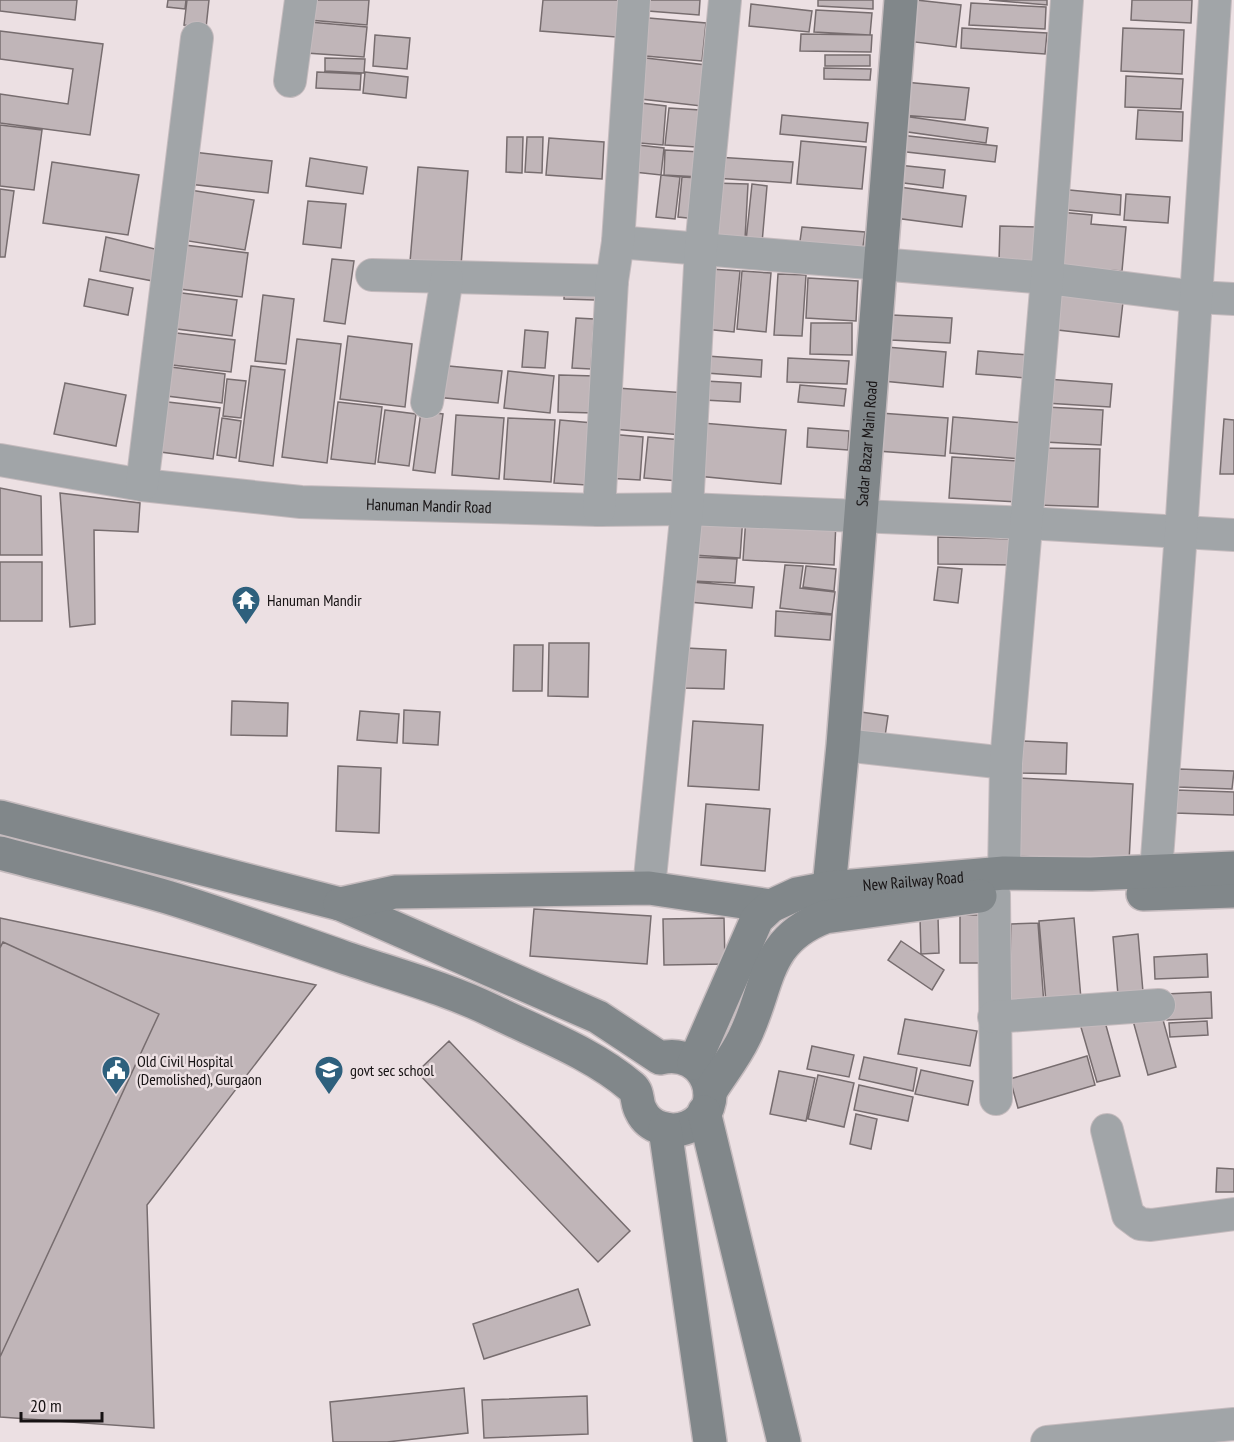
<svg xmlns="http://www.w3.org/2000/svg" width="1234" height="1442" viewBox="0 0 1234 1442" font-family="'PT Sans Narrow',sans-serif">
<rect width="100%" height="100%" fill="#ece0e3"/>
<path fill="#c0b5b8" stroke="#776d6f" stroke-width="1.5" d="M0,0h77l-2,20 -75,-9z
M168,0h18l-1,9 -18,-2z
M187,0h22l-3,28 -22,-3z
M311,0h58l-2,25 -58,-5z
M543,0h76l-3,37 -76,-6z
M636,0h64l-1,15 -64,-5z
M818,0h55v9l-55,-3z
M916,0l45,5 -5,42 -58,-7z
M989,0h58v5z
M1132,0h60l-1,23 -60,-3z
M971,3l75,4 -1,22 -76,-4z
M751,4l61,7 -3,21 -60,-6z
M816,10l56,3 -2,22 -56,-3z
M637,17l69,6 -4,38 -68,-6z
M309,22l58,5 -3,30 -58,-4z
M962,28l85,5 -2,21 -84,-6z
M1123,28l61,2 -2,44 -61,-3z
M0,31l103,13 -13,91 -90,-12v-29l68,10 5,-35 -73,-10z
M801,34l71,1 -1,17 -71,-1z
M375,35l35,3 -3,31 -34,-3z
M825,55h45v11h-45z
M637,57l78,9 -5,41 -78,-9z
M325,58l40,1 -1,14 -39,-2z
M824,68l47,1 -1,11 -46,-1z
M317,72l44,2 -1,16 -44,-2z
M365,72l43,5 -2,21 -43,-5z
M1126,76l57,3 -2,30 -56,-2z
M904,82l65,6 -4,32 -64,-5z
M632,102l34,4 -3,39 -35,-3z
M669,108l31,2 -4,37 -31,-2z
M1138,110l45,2 -1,29 -46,-2z
M782,115l86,8 -2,19 -86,-8z
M903,116l85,12 -2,15 -85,-12z
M0,125l42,5 -8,60 -34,-4z
M900,135l97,11 -2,16 -97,-11z
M507,137h16l-1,36 -16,-1z
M527,137h16l-1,36 -17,-1z
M549,138l55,4 -2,37 -56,-4z
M801,141l65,6 -4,42 -65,-5z
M629,144l35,4 -3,27 -36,-4z
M665,150l36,2 -1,25 -36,-2z
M193,152l79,9 -4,32 -79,-9z
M716,157l77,5 -2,21 -77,-5z
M310,158l57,9 -4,27 -57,-8z
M52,162l87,13 -11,60 -85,-12z
M898,165l47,5 -2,18 -47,-6z
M418,167l50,4 -7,95 -51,-4z
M661,175l19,2 -5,42 -19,-2z
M682,177l18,1 -3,41 -19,-2z
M713,183l35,1 -3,55 -35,-1z
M752,184l15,2 -5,57 -16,-2z
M899,187l67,9 -4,31 -67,-9z
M0,189l14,2 -9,66h-5z
M1059,189l62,6 -1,20 -63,-6z
M190,190l64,10 -9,50 -63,-10z
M1126,194l44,3 -2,26 -44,-3z
M308,201l38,3 -5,44 -38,-4z
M1059,212l33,3 -1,9 35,3 -4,44 -68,-5z
M1000,226l37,1 -2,37 -36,-2z
M802,227l63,5 -3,22 -63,-6z
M106,237l53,13 -6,31 -53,-10z
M177,244l71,9 -6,44 -70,-9z
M332,259l22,2 -9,63 -21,-3z
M710,269l30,2 -6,61 -30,-3z
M742,271l29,2 -5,59 -29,-3z
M778,274l28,1 -4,61 -28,-1z
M808,278l50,3 -2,40 -50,-3z
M89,279l44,9 -5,27 -44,-9z
M565,281l31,1 -1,18 -31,-1z
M174,292l63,8 -5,36 -63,-8z
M1053,294l70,8 -4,35 -70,-8z
M263,295l31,4 -8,65 -31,-3z
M892,315l60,3 -2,25 -59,-3z
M576,318l18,1 -3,50 -19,-1z
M811,323h41v32l-42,-1z
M525,330l23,2 -3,36 -23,-1z
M168,332l67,8 -4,32 -67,-8z
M348,336l64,8 -7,63 -65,-8z
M297,339l44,5 -14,119 -45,-6z
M886,347l60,5 -3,35 -60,-6z
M978,351l51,4 -2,23 -51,-4z
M707,356l55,4 -1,17 -55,-4z
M788,358l61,3 -2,23 -60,-2z
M438,365l64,6 -4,32 -63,-6z
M163,366l62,8 -3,29 -63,-8z
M251,366l34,4 -12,96 -34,-5z
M508,371l46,5 -4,37 -46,-5z
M559,375l36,1 -1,37 -36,-1z
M227,379l19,2 -5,37 -18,-2z
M1047,379l65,5 -2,23 -65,-4z
M705,381l36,2 -1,19 -36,-2z
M65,383l61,12 -10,51 -62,-12z
M800,385l46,4 -2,17 -46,-4z
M617,388l69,5 -4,42 -69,-6z
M159,401l61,7 -7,51 -60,-8z
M338,402l44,5 -7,57 -44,-5z
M1046,407l57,3 -2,35 -57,-3z
M385,410l31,4 -7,52 -31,-4z
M421,411l22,3 -8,59 -22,-3z
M880,413l68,5 -3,38 -68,-5z
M456,415l48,3 -5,61 -47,-4z
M953,417l71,6 -3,36 -71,-6z
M222,418l19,3 -5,37 -19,-3z
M508,418l47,2 -4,62 -47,-3z
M1224,419l10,1v54h-14z
M560,420l33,3 -6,62 -33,-2z
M702,423l84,7 -5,54 -84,-8z
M808,428l41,3 -1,19 -41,-3z
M609,434l34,3 -3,43 -34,-2z
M648,437l34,3 -4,41 -34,-3z
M1037,448l63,1 -2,58 -62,-2z
M952,457l68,4 -2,41 -69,-4z
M0,488l41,8 1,59h-42z
M60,493l80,10 -2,29 -44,-2 1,94 -25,3z
M695,513l48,3 -3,42 -47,-3z
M746,517l90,5 -2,43 -91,-5z
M938,537l76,2v26l-76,-1z
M693,557l44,2 -2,24 -43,-2z
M0,562h42v59h-42z
M785,565l18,1 -3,22 35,4 -3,22 -52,-6z
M806,566l30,3 -2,22 -31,-4z
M938,567l24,2 -4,34 -24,-3z
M691,582l63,5 -2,21 -63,-6z
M776,611l56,4 -2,25 -55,-4z
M549,643h40l-1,54 -40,-1z
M514,645h29l-1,46h-29z
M686,648l40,2 -2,39 -40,-1z
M232,701l56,2 -1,33 -56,-1z
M404,710l36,2 -2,33 -35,-2z
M360,711l39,3 -2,29 -40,-3z
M854,711l34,5 -4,27 -34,-5z
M693,721l70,4 -4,65 -71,-4z
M1023,741l44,2 -1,31 -45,-1z
M338,766l43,2 -2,65 -43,-2z
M1179,769l55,2 -2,18 -54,-2z
M1019,778l114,6 -4,78 -114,-6z
M1176,790l58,2v23l-59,-2z
M706,804l64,5 -5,62 -64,-6z
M534,909l117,7 -4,48 -117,-8z
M960,915h23l-1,48h-22z
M938,917l1,36 -18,1 -1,-36z
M0,918l316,67 -169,220 7,223 -154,-11z
M724,918l1,46 -61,1 -1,-46z
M1074,918l7,81 -35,3 -7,-81z
M1038,923l6,82 -35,3 2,-84z
M1138,934l5,58 -25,3 -5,-58z
M901,941l43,29 -12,20 -44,-30z
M3,942l156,72 -159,343v-409z
M1207,954l1,23 -53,2 -1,-22z
M1211,992l1,26 -45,2 -2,-26z
M1160,1009l16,58 -28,8 -16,-58z
M1102,1011l18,65 -23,6 -19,-65z
M905,1019l72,12 -7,35 -72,-12z
M1207,1021l1,14 -38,2 -1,-14z
M449,1041l181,190 -32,31 -181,-190z
M812,1046l42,9 -5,22 -42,-8z
M1087,1056l8,29 -77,23 -8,-29z
M864,1057l53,11 -4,23 -54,-12z
M921,1070l52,11 -5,24 -53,-11z
M779,1071l36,7 -9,43 -36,-7z
M818,1075l36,8 -10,44 -36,-8z
M859,1085l54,12 -5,24 -54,-11z
M856,1114l21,5 -6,30 -21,-5z
M1217,1168l17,1v23h-18z
M578,1289l12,36 -106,34 -11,-35z
M464,1388l4,45 -81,9h-54l-3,-40z
M587,1396l1,38 -104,4 -2,-38z"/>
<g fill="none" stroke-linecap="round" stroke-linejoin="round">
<g stroke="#c5bbbe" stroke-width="34">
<g id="street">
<path d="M290,81l11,-81"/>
<path d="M618,242l429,36 150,19 37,2"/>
<path d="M372,275l240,6"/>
<path d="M427,402l20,-124"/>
<path id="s1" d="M0,460l142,25 159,17 298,8 88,-1 340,14 207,12"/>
<path d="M142,485l55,-447"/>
<path d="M599,510l13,-229 6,-39 16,-242"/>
<path d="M843,745l163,18"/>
<path d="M1156,872l25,-339 34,-533"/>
<path d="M1004,873l2,-110 41,-485 20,-278"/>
<path d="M649,888l38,-379 14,-261 24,-248"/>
<path d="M994,894l2,205"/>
<path d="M994,1017l165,-12"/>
<path d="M1107,1130l21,85 12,9 11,1 83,-11"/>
<path d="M1047,1442l187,-18"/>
</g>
</g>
<g stroke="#c5bbbe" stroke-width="36">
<g id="secondary">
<path d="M0,817l340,87 258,113 62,41c47,-12 70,50 28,69 -17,7 -39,1 -47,-16 -5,-8 -2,-18 -9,-24 -40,-34 -92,-53 -139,-76 -47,-23 -100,-37 -150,-54 -58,-20 -117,-42 -176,-60 -55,-16 -111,-29 -167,-44"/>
<path id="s2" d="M829,888l14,-143 58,-745"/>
<path d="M1143,894l91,-3"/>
<path d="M340,904l55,-12 254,-4 122,18"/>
<path id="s3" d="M694,1063l63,-144 14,-13 26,-12 32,-6 175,-15 87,1 143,-6"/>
<path d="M710,1092c11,-18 25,-35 34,-54 26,-52 18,-97 81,-121l155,-21"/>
<path d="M704,1112l80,330"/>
<path d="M665,1129l45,313"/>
</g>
</g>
<use href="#street" stroke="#a1a5a8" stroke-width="32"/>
<use href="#secondary" stroke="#81878a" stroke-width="33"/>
</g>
<defs>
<g id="temple-pin" transform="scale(1.5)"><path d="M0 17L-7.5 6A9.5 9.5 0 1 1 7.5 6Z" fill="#2e607d" stroke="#ece0e3"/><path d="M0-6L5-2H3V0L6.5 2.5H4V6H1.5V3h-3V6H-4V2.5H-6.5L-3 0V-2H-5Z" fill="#fff"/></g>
<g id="civic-pin" transform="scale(1.5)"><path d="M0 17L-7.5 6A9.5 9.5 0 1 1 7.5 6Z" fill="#2e607d" stroke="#ece0e3"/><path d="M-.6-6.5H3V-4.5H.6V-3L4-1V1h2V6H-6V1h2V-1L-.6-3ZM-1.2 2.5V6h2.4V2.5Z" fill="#fff"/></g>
<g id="school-pin" transform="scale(1.5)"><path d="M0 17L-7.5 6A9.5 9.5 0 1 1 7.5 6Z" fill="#2e607d" stroke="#ece0e3"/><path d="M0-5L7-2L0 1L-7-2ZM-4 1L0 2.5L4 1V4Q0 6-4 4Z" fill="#fff"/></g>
</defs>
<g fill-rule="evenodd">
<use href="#temple-pin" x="246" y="600"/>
<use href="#civic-pin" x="116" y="1070"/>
<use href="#school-pin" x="329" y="1070"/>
</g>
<g text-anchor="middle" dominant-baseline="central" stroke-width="5" stroke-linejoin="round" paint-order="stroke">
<g font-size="16" fill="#161213" stroke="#ece0e3">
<text stroke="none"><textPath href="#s2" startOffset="446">Sadar Bazar Main Road</textPath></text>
<text stroke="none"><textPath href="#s1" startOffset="432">Hanuman Mandir Road</textPath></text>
<text stroke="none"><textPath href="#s3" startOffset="322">New Railway Road</textPath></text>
</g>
<g font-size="16" fill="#161213" stroke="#ece0e3" text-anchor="start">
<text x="267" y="600">Hanuman Mandir</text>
<text x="137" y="1061">Old Civil Hospital<tspan x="137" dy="18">(Demolished), Gurgaon</tspan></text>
<text x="350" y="1070">govt sec school</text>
</g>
</g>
<path d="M21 1412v9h81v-9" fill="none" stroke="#161213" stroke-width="3"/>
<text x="30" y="1412" font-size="18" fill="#161213" stroke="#ece0e3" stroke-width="4.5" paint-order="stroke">20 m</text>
</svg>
